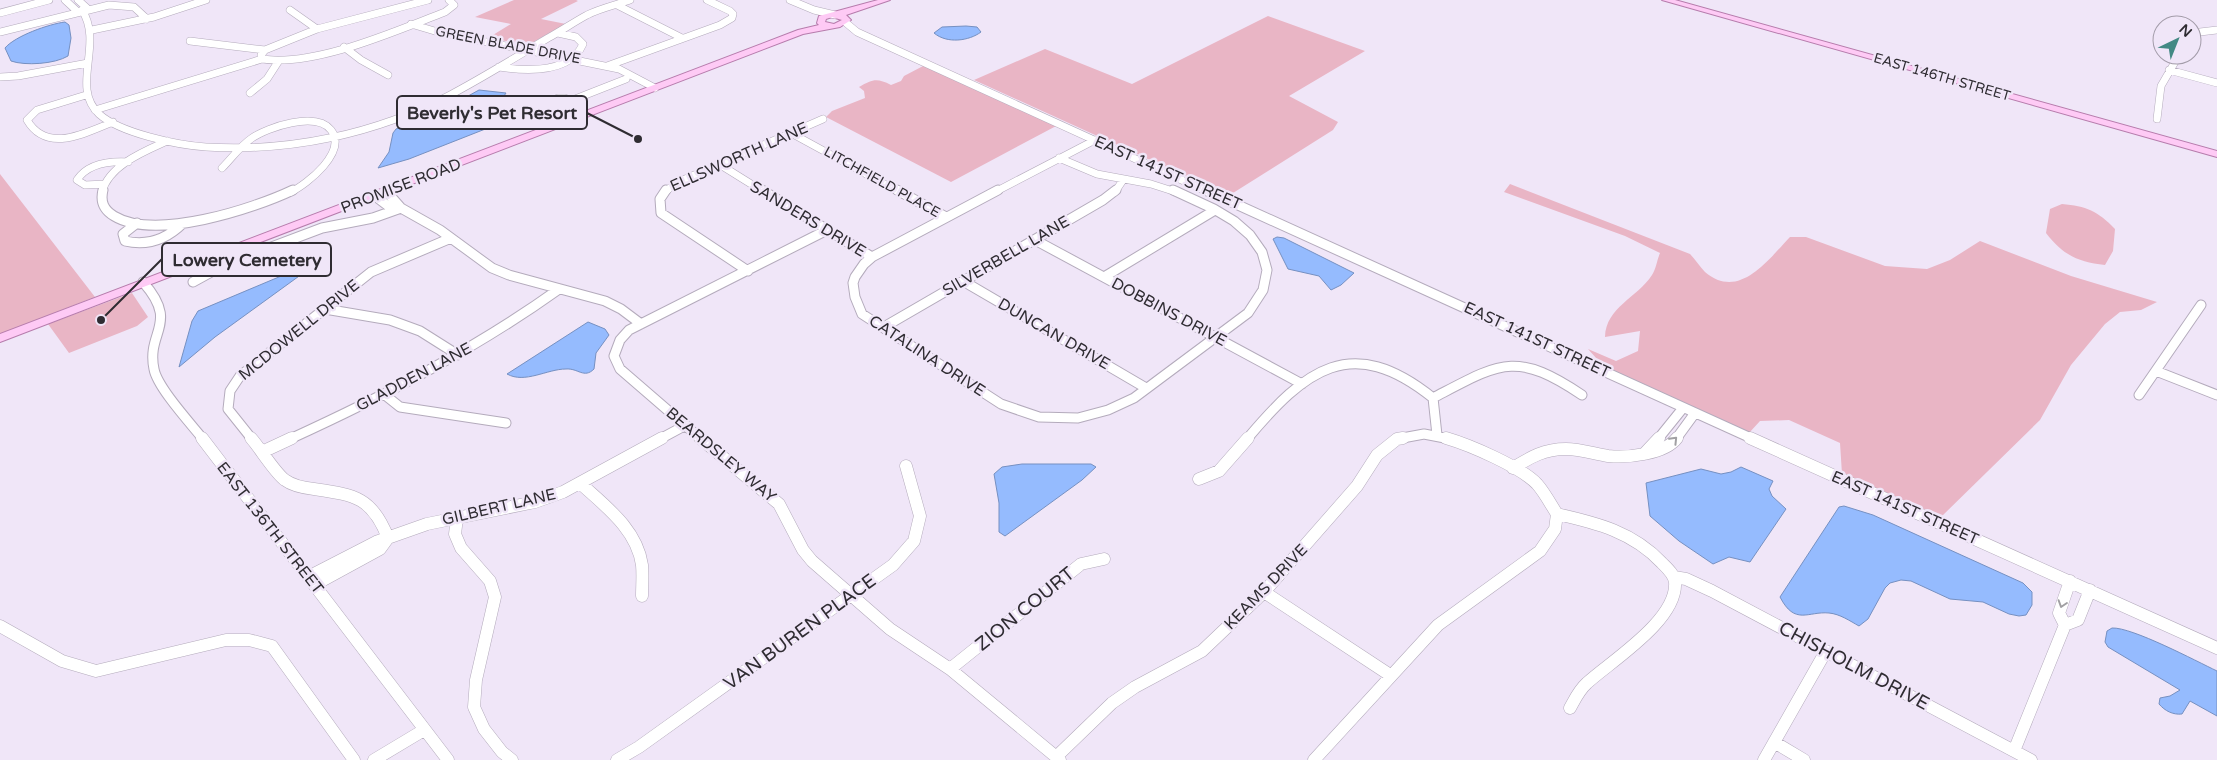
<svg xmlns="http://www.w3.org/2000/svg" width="2217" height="760" viewBox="0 0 2217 760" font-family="'Varela Round',sans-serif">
<rect width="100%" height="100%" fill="#f0e6f8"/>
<path fill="#e9b5c5" d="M514,0h62l2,1 -37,18 25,5 -38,21 -40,-7 23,-14 -36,-7z
M1268,16l97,35 -76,45 49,26 -5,8 -100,63 -17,-3 -242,-110 71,-31 87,35z
M925,65l133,60 -107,57 -125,-65 6,-6 33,-13 -1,-7 -5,-4c14,-8 18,-9 32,-2l10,-4 3,-5z
M0,174l95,123 -95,37z
M1510,184l180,70c5,5 10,13 15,18 34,29 63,-12 85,-35h16l79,29 42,3 23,-9 30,-19 91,35 86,26 -16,8 -21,2 -15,12 -34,41 -31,55 -99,97 -99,-43 -2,-31 -51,-23 -29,1 -11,12 -144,-65 -17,-19 28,12 22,-10 2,-20 -35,6c1,-30 32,-39 47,-62 4,-6 5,-15 8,-22l-35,-17 -121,-44z
M2062,204c24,2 36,7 53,25l-2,22 -8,14c-27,-3 -42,-10 -59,-32l4,-24z
M132,293l16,24 -11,9 -68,27 -21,-29z"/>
<path fill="#95bbfe" stroke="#7690c1" d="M65,22l4,3 2,13 -3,18c-13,8 -43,10 -57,5l-6,-13c10,-12 44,-24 60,-26z
M966,26l11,1 4,5c-12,9 -34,12 -47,1l8,-6z
M479,90l27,3 -10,15 4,15 -2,1 -89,35 -31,9 11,-16 4,-19 3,-4 45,-18z
M1277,237l7,1 70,35 -13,12 -10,5 -12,-14 -31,-7 -15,-30z
M324,258l-109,79 -36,30 13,-46 6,-10z
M588,322l17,7 4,6 -13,18 -2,16c-10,10 -16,-1 -28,0 -19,0 -41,15 -59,5z
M1022,464h69l5,3 -14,13 -77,56 -6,-4v-29l-5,-29 8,-7z
M1741,467l32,14 -4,8 3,7 14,13 -36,53 -21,-5 -16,7 -34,-23 -29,-25 -4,-33 55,-14 20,5 10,-2z
M1844,506l29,9 150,68 9,9v13l-6,10 -7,1 -10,-2 -26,-12 -33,-3 -39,-18 -10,-1 -11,3 -5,5 -17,31 -9,7c-9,-5 -19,-12 -30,-13 -21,-2 -34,13 -49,-16l59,-90z
M2112,628c20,-1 84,33 105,43v45l-27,-15 -8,13c-9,1 -17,-3 -23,-10l1,-6 10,-2 10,-6 -72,-43 -3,-5 2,-11z"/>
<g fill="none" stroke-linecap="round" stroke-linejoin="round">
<g stroke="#b4abbc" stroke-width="8">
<path id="minor-far2" d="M65,0l13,12
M78,0l10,9
M790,0l24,10 21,5
M617,5l65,33
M82,10c22,34 -12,77 17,104 21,19 78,31 107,33 84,5 170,-13 244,-52 34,-18 66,-38 98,-57 13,-7 26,-16 39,-23 14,-7 29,-10 43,-15
M290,10l27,19
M0,13l49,-13
M845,22l12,10 351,160
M411,24l27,8 181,37 36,19
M92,30l62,-13 52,-17
M0,32l109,-27 25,2 13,12
M2192,36l8,-4 17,-2
M190,41l75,9
M344,47l17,13 27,15
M262,59c53,8 133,-28 183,-47l9,-7 -5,-5
M262,59l-1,-4 4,-5 52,-21 111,-29
M607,66l113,-41 12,-7 1,-4 -3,-3 -23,-11
M499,67c27,4 71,7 84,-23l-7,-7 -18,-4
M2169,70l48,13
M0,77l18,-1 70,-13
M250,93l17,-14 11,-17
M86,95l-49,15 -10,10c20,34 58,13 86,2
M558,98h7l5,3 -8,5 -14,-1 2,-4z
M570,101l56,-22
M95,110l167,-51
M2157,119l4,-33 18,-31
M791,133l108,59
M1059,158l38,16 54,10 25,8
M719,164l45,28
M222,168c10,-10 18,-22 30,-30 16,-11 64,-27 79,-8 17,22 -24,54 -40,62
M105,184l-20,1 -8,-5c11,-17 32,-19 51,-18
M102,192c7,-27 43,-41 65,-51
M665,192l11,-9 147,-64
M995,192l100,-52
M1115,192l8,-12"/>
</g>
<g stroke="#b4abbc" stroke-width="11">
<path id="minor-far1" d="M103,190c-3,12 1,20 11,26 41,25 139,-7 179,-26
M666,190l-6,9 1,14 87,58
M762,190l110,67
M897,190l49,27
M998,190l-126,67 -8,7 -9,13 -2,6 2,14 7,17 139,90 38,13 39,1 30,-8 26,-12 114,-85 15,-23 4,-20 -5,-18 -12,-17 -16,-14 -20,-12 -41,-19
M1205,190l548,249
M386,191l15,17 39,22 52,38 17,7 96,26 16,8 20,15
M375,196l17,13 8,-1
M137,223l-14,11 2,7c22,5 42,-2 58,-18
M1035,240l267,144
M1104,277l111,-67
M963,281l183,107
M143,282c37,42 3,49 11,87 3,18 37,55 49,70
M193,282l31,-17 98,-37 51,-10 28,-10
M325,309l65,11 30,11 38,24
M884,327l219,-127 13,-10
M2156,371l61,24
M385,395l15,12 106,16
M2139,395l62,-90
M1433,398c67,-35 82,-48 149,-3
M252,439l-24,-30 2,-18 10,-15 131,-104 80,-34
M290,439c94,-43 185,-90 269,-150
M660,439l26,-14
M701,439l-81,-70 -6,-13 6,-16 9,-10 198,-100
M1247,439c58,-69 104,-107 186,-41l4,37
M1397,439l27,-5 26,5
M1658,439l25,-31
M1676,439l19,-26"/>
</g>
<g stroke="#b4abbc" stroke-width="13">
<path id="minor" d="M202,438l246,322
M251,438c9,10 24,35 34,42 8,6 20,8 29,9 41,6 58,8 74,49
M700,438l79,66 24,46 9,11 78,68 60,40 110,91
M1750,438l467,210
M262,452l30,-14
M1644,454l15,-16
M1513,468c18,-11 31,-19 53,-19 14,0 29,5 42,7 20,2 57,-2 69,-18
M1199,479l20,-8 29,-33
M580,483c25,23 57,46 62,82 1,10 0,21 0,31
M1557,514c40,9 76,18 105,49 5,5 12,11 13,19 3,38 -64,79 -88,101 -8,7 -12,16 -17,25
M457,518l-2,16 6,14 29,33 5,16 -19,83 -2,27 10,22 18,23 10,8
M308,577l68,-35 51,-18 108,-22 28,-10 99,-54
M1674,577l12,2 26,12 319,169
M314,585l66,-36 8,-11
M1264,592l126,83
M2065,625l-6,-12 11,-32
M0,626l62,35 34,10 130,-31h23l23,6 82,114
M950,669l131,-105 23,-5
M1774,742l30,18
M2014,751l51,-126 13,-5 12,-30
M1056,757l56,-54 23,-16 67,-36 62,-59 93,-106 20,-31 20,-16 6,-1
M374,760l50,-30
M617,760l22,-13 254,-182 21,-24 6,-25 -14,-50
M1314,760l124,-135 102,-74 15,-22 2,-15c-6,-9 -12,-21 -20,-30 -16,-17 -67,-39 -91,-46
M1764,760l62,-109"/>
</g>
<g stroke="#b67cac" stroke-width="2">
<path id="major" d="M878,0h12l-44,15 5,5 -11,7 -37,7 -803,308v-8l798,-304 21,-5 -2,-2 2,-7zM832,17l10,3 -8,4 -9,-2 1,-3z
M1662,0h13l542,151v6z"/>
</g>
<use href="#minor-far2" stroke="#fff" stroke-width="7"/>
<use href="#minor-far1" stroke="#fff" stroke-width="9"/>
<use href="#minor" stroke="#fff" stroke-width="12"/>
<use href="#major" fill="#fecaf5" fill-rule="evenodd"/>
</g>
<defs><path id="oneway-chevron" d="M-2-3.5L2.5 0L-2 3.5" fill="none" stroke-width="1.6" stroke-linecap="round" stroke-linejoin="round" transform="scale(1.25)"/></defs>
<g stroke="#a1a0a3">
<use href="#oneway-chevron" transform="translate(1674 440) rotate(-46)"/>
<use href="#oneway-chevron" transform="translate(2062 604) rotate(108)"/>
</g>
<g text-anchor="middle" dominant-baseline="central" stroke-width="5" stroke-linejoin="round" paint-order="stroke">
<g font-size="14" fill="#2f2c32" stroke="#f0e6f8">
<text transform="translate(508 45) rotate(11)">GREEN BLADE DRIVE</text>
<text transform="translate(1942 77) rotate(16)">EAST 146TH STREET</text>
<text transform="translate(882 182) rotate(29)">LITCHFIELD PLACE</text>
</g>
<g font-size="16" fill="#2f2c32" stroke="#f0e6f8">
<text transform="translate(739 157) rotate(-24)">ELLSWORTH LANE</text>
<text transform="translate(1168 173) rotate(24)">EAST 141ST STREET</text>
<text transform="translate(401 186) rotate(-21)">PROMISE ROAD</text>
<text transform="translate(808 219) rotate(31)">SANDERS DRIVE</text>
<text transform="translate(1006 256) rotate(-30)">SILVERBELL LANE</text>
<text transform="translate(1169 312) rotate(28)">DOBBINS DRIVE</text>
<text transform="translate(299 330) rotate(-39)">MCDOWELL DRIVE</text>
<text transform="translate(1054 334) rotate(30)">DUNCAN DRIVE</text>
<text transform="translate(1537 340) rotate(25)">EAST 141ST STREET</text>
<text transform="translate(927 356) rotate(33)">CATALINA DRIVE</text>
<text transform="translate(414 377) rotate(-28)">GLADDEN LANE</text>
<text transform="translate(721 455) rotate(40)">BEARDSLEY WAY</text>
<text transform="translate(499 507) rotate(-13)">GILBERT LANE</text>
<text transform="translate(1905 508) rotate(24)">EAST 141ST STREET</text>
<text transform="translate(270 528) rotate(52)">EAST 136TH STREET</text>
<text transform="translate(1266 587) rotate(-46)">KEAMS DRIVE</text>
</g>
<g font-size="19" fill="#2f2c32" stroke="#f0e6f8">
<text transform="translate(1025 609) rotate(-39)">ZION COURT</text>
<text transform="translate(800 632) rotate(-36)">VAN BUREN PLACE</text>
<text transform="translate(1854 666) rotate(28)">CHISHOLM DRIVE</text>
</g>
</g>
<path fill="none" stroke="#2f2c32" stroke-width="2" d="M638 139L587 113M101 320L162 259"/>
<g fill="#2f2c32" stroke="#f0e6f8" stroke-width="2">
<circle cx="638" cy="139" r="5"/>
<circle cx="101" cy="320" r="5"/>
</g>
<g fill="#f0e6f8" stroke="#2f2c32" stroke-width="2">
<rect x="397" y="96" width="190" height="33" rx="5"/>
<rect x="162" y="243" width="169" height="33" rx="5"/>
</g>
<g font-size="18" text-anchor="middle" font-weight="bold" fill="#2f2c32">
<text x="492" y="119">Beverly's Pet Resort</text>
<text x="247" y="266">Lowery Cemetery</text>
</g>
<g transform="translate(2177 40) rotate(43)"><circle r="24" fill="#f0e6f8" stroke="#a39ca9"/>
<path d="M0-4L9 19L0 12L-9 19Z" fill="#428984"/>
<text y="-8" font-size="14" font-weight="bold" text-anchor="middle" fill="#2f2c32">N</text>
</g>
</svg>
